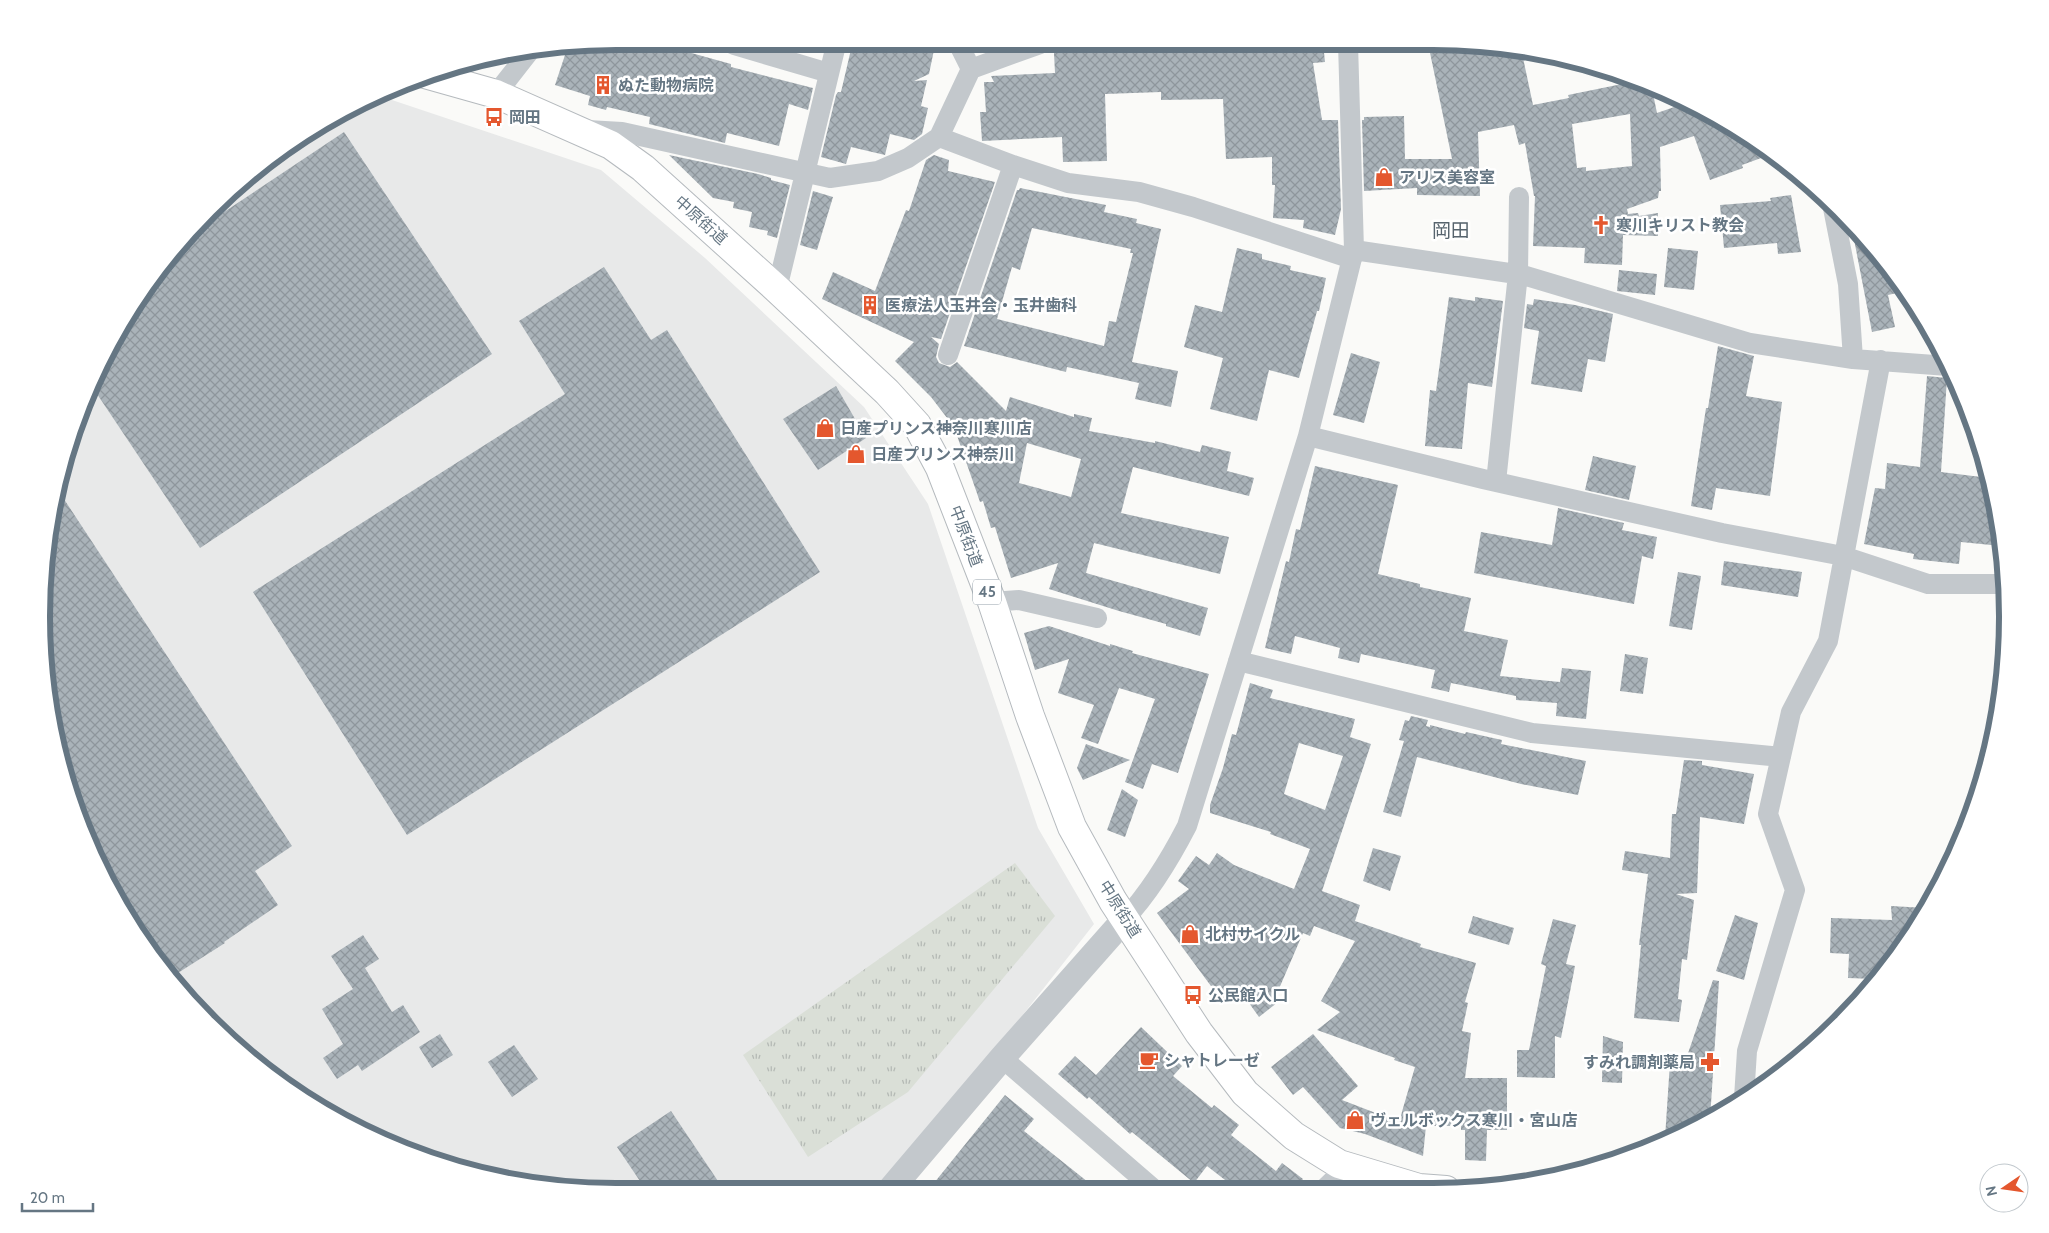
<svg xmlns="http://www.w3.org/2000/svg" width="2049" height="1233" viewBox="0 0 2049 1233" font-family="Cabin,'Noto Sans JP',sans-serif">
<defs>
<pattern id="grass-tufts" width="24" height="20" patternUnits="userSpaceOnUse" patternTransform="scale(1.25)"><rect width="24" height="20" fill="#dadfd7"/><path d="M3 7l-1-3M5 7V3M7 7l1-3M15 17l-1-3M17 17v-4M19 17l1-3" fill="none" stroke="#b4b9b4"/></pattern>
<pattern id="forest-firs" width="22" height="20" patternUnits="userSpaceOnUse" patternTransform="scale(1.25)"><rect width="22" height="20" fill="#dadfd7"/><path d="M5 1l3.5 6h-7zM16 11l3.5 6h-7z" fill="#b4b9b4"/></pattern>
<pattern id="building-cross-hatch" width="8" height="8" patternUnits="userSpaceOnUse" patternTransform="scale(1.25)"><rect width="8" height="8" fill="#aab3b9"/><path d="M0 0l8 8M0 8l8-8" fill="none" stroke="#8e969c"/></pattern>
</defs>
<rect width="100%" height="100%" fill="#fafaf8"/>
<path fill="#e8e9e9" d="M377,95l224,75 104,88 159,149 64,97 110,324 56,96 -112,143 -106,123h-297l-148,-29 -134,-66 -87,-72 -50,-57 -42,-62 -46,-102 -20,-74 -6,-187 26,-109 66,-135 72,-87 57,-50 95,-59z"/>
<path fill="url(#grass-tufts)" d="M1015,863l40,53 -147,176 -100,65 -65,-102z"/>
<path fill="url(#forest-firs)" d="M1983,776l-14,42 2,-25 7,-16z"/>
<path fill="url(#building-cross-hatch)" fill-rule="evenodd" d="M1470,42l52,11 11,52 36,-7 -1,-3 54,-11 -2,-11 32,16 5,24 26,-9 69,34 20,16 -30,11 1,3 -33,12 -16,-44 -34,11 1,44h-2l-1,7 -31,11 1,5 10,-1 1,3 19,-3v23l-35,-1 -1,30 -38,-2 1,-15 -52,-2 2,-50h-1l-9,-53 -6,2 -5,-20 -36,7 2,64 -63,-1v-7l-53,3 -2,-71h2v-3l40,-1 1,43h47l-24,-116zM1630,114l2,52 -46,5v-4l-9,1 -5,-44z
M1270,43h53l2,19 -12,1 9,57h16l3,89 -6,26 -32,-7 1,-8 -31,-2 2,-33h-3v-28l-46,2 -3,-60 -62,1v-8l-56,2 2,67 -44,1 -1,-25 -80,4 -2,-29h6l-2,-30h10l-3,-6 64,-3 -1,-20 35,-3 -1,-6h105v7l56,-7 1,1z
M852,45h83l-6,29 -15,7 13,-1 -6,26 7,2 -6,26 -8,6 -24,-6 -5,21 -34,-8 -5,17 -25,-7 15,-62 2,-3h3z
M568,46h98l65,18v3l82,21 -5,22 -19,-6 -10,42 -52,-13 -2,10 -76,-19 1,-7 -43,-10 -1,3 -18,-5 2,-9 -35,-11z
M344,132l148,222 -292,194 -107,-160 45,-91 50,-61z
M669,155l89,19 13,4v2l19,5 -13,53 -10,-3 1,-4 -19,-4 3,-15 -19,-4 1,-6 -21,-4z
M934,155l15,5 -1,11 47,11 -54,157 -10,-2 8,7 -3,13 3,6 11,4 7,-5 49,49 4,-14 64,20v-3l18,4 -3,13 66,12v-2l45,11 2,-7 29,7 -4,19 27,7 -5,18 -116,-29 -12,46 108,24 -9,37 -126,-31 -8,30 122,35 -8,28 -34,-10v-2l-47,-13 -70,-22 9,-26 -47,15 -16,-51 -4,1 -8,-27 -3,1 -26,-75 -23,-30 -36,-36 19,-19 -92,-43 11,-27 42,19 31,-81 3,1 17,-51zM1027,443l54,16 -10,38 -52,-14z
M1020,188l86,17 -2,7 33,7 -1,4 25,6 -29,133 46,9 -7,36 -36,-8 4,-16 -72,-16 -1,5 -102,-26 53,-156h2zM1032,228l99,21 -1,4h3l-17,69 -7,-1 -5,25 -107,-27 15,-52 8,3z
M813,191l20,6 -16,53 -17,-5z
M1791,195l10,57 -23,2 -1,-11 -53,5 -4,-43 51,-4 -1,-3z
M1851,224l55,67 -18,4 7,32 -23,5z
M1237,248l25,6v5l29,7 -1,4 36,8 -7,33h-2l-18,67 -30,-8 -12,51 -47,-12 13,-51 -39,-11 11,-42 27,7z
M1668,248l30,3 -4,39 -30,-3z
M604,267l47,73 16,-10 153,242 -413,263 -154,-243 312,-198 -46,-73z
M1619,270l38,4 -2,21 -38,-4z
M1449,297l26,4v-4l28,4 -11,86 -24,-4 -6,66 -37,-3 5,-56 6,1z
M1534,299l41,6 38,9 -8,48 -17,-3 -6,33 -51,-8 8,-53 -15,-3 3,-24 6,1z
M1718,346l36,10 -8,40 36,6 -12,94 -54,-8 -4,22 -21,-4 15,-98h2z
M1351,353l29,9 -16,61 -31,-8z
M1927,376l20,2 -6,94 48,6 8,27 4,41 -40,-4 -2,22 -46,-5 1,-5 -50,-10 11,-56 10,1 2,-26 33,4z
M836,386l30,52 -48,32 -35,-51z
M1593,456l43,10 -7,34 -44,-10z
M1315,466l83,19 -20,89 42,10v3l51,11 -7,33 44,9 -8,36 60,6 2,-14 29,3 -5,48 -30,-3 1,-13 -41,-3v-4l-65,-13 -2,9 -18,-4 4,-18 -74,-16 -2,9 -21,-5 2,-10 -45,-12 -4,18 -26,-6 21,-87 3,1 7,-33 4,1z
M58,490l234,356 -37,25 23,34 -54,37 1,1 -55,35 -10,-12 -42,-62 -46,-102 -20,-74 -11,-111 5,-76z
M1558,508l66,15 -2,7 35,7 -4,22 -11,-3 -8,48 -160,-31 7,-41 71,13z
M1724,561l78,11 -4,25 -77,-12z
M1678,572l23,4 -9,54 -23,-4z
M1049,626l61,20v-2l23,7 -1,2 77,21 -31,99 -26,-9 -9,25 -18,-7 30,-83 -36,-11 -21,56 -17,-6 13,-33 -36,-12 11,-34 -34,11 -11,-37z
M1625,654l23,4 -5,36 -23,-3z
M1250,683l23,7 -3,8 85,21 -5,18 21,7 -49,147 38,14 -5,16 66,23 -1,3 56,16 -11,39 3,1 -6,28 9,2 -6,45h42v52h-20l-1,31 -21,-1v-30h-4v-4h-35l-3,30 -58,-22 -25,-6 -37,-41 -10,8 -22,-28 42,-33 45,52 -16,14 57,22 16,-55 -21,-7 1,-2 -78,-28 23,-18 -19,-11 34,-60 -41,-15 -4,10 -7,-3 -28,65 3,4 -19,15 -20,-28 -17,12 -65,-88 32,-24 -11,-8 18,-25 13,9 8,-12 17,12 60,24 16,-40 -40,-15 1,-2 -61,-19v-8l13,-37 9,-34 4,1zM1299,743l44,13 -18,54 -41,-16z
M1411,716l17,4 -2,6 4,1v-2l35,9 1,-2 36,8 -1,4 85,17 -8,34 -57,-11 -104,-27 -16,60 -18,-5 21,-71 -5,-1 6,-20 4,1z
M1086,744l44,16 -47,20 -6,-12z
M1684,760l18,1v4l52,9 -10,50 -44,-7 -3,76 -21,1 18,6 -7,60 -5,-1 -4,40 4,1 -3,22 -45,-4 7,-73h-2l9,-71 -26,-4 3,-19 45,7 2,-44h4z
M1122,789l16,11 -13,37 -18,-7z
M1373,848l28,8 -11,35 -27,-10z
M1891,906l35,2 -15,28 -37,43 -26,-1 1,-24 -19,-1 1,-35 61,2z
M1735,915l23,8 -14,57 -28,-9z
M1473,916l41,12 -5,17 -41,-12z
M1553,919l23,6 -10,39 9,2 -14,72 -6,-2v42l-38,-1v-27h12l17,-84 -5,-2z
M363,935l16,24 -14,9 27,44 11,-7 17,27 -58,39 -4,-6 -21,14 -14,-21 20,-14 -21,-35 31,-20 -22,-33z
M1713,980l6,1 -9,138 -45,19 5,-76 14,3z
M1141,1027l41,39 -9,10 39,32 2,-3 25,20 -8,10 45,36 6,-8 21,16 -6,9 3,2h-62l-31,-24 -13,17 -62,-51 -2,2 -41,-37 -2,2 -29,-25 17,-18 21,19z
M440,1034l13,21 -21,13 -13,-21z
M1603,1036l20,6 -1,41 -20,-1z
M514,1045l24,34 -26,18 -24,-35z
M1005,1095l29,24 -10,12 74,59h-154l-10,-7z
M671,1111l53,79h-78l-29,-43z"/>
<g fill="none" stroke-linecap="round" stroke-linejoin="round">
<g stroke="#b5babe" stroke-width="30">
<path id="primary" d="M425,74l71,20 115,51 32,23 134,121 110,103 30,33 23,43 52,134 38,114 42,111 41,74 86,132 46,60 49,43 45,28 80,24 27,2"/>
</g>
<path stroke="#c3c8cc" stroke-width="20" d="M734,45l95,28
M959,45l12,24
M496,94l36,-46
M587,130l35,2 208,46 48,-7 30,-13 31,-21 74,28 55,18 71,9 54,15 159,52
M939,137l32,-68 69,-25
M1832,203l16,81 5,75
M1354,250l169,25 227,68 103,16 95,7
M777,289l59,-244
M948,355l65,-190
M1308,436l175,43 239,54 121,23 85,28h77
M1496,482l22,-208 1,-77
M992,602l27,-2 78,18
M1238,661l294,72 249,24
M1124,920c26,-28 46,-61 63,-94l121,-390 46,-186 -6,-207
M1002,1058l153,132
M1744,1098l3,-47 48,-161 -27,-76 23,-102 37,-71 53,-281
M1323,1190l24,-23"/>
<path stroke="#c3c8cc" stroke-width="26" d="M890,1190l112,-132 122,-138"/>
<use href="#primary" stroke="#fff" stroke-width="28"/>
</g>
<defs>
<g id="building-bare" transform="scale(1.5)"><path d="M-4-6H4V6H1V3H-1V6H-4ZM-2.5-4.3h1.7v1.8h-1.7ZM.8-4.3h1.7v1.8H.8ZM-2.5-1h1.7V.8h-1.7ZM.8-1h1.7V.8H.8Z" fill="#e4572e" stroke="#fff" stroke-width="2.5" paint-order="stroke"/></g>
<g id="bus-bare" transform="scale(1.5)"><path d="M-5-6H5V4H4V6H2V4H-2V6H-4V4H-5ZM-3.5-4V0h7V-4ZM-3.5 1.2v1.5H-2V1.2ZM2 1.2v1.5H3.5V1.2Z" fill="#e4572e" stroke="#fff" stroke-width="2.5" paint-order="stroke"/></g>
<g id="shop-bare" transform="scale(1.5)"><path d="M-5-2.5h2.3a2.7 3.5 0 0 1 5.4 0H5L5.5 6h-11ZM-1.5-2.5h3a1.5 2.3 0 0 0-3 0Z" fill="#e4572e" stroke="#fff" stroke-width="2.5" paint-order="stroke"/></g>
<g id="church-bare" transform="scale(1.5)"><path d="M-1.2-6h2.4v3.5h3.3v2.4h-3.3V6h-2.4V-.1h-3.3v-2.4h3.3Z" fill="#e4572e" stroke="#fff" stroke-width="2.5" paint-order="stroke"/></g>
<g id="cafe-bare" transform="scale(1.5)"><path d="M-5.5-4.5H6V0H3Q3 3.5 0 3.5H-2.5Q-5.5 3.5-5.5 0ZM3-3.2v2h1.7v-2ZM-6 4.5H4V6H-6Z" fill="#e4572e" stroke="#fff" stroke-width="2.5" paint-order="stroke"/></g>
<g id="pharmacy-bare" transform="scale(1.5)"><path d="M-2-6h4v4h4v4h-4v4h-4v-4h-4v-4h4Z" fill="#e4572e" stroke="#fff" stroke-width="2.5" paint-order="stroke"/></g>
</defs>
<g fill-rule="evenodd">
<use href="#building-bare" x="603" y="85"/>
<use href="#bus-bare" x="494" y="117"/>
<use href="#shop-bare" x="1384" y="177"/>
<use href="#church-bare" x="1601" y="225"/>
<use href="#building-bare" x="870" y="305"/>
<use href="#shop-bare" x="825" y="428"/>
<use href="#shop-bare" x="856" y="454"/>
<use href="#shop-bare" x="1190" y="934"/>
<use href="#bus-bare" x="1193" y="995"/>
<use href="#cafe-bare" x="1149" y="1060"/>
<use href="#pharmacy-bare" x="1710" y="1062"/>
<use href="#shop-bare" x="1355" y="1120"/>
</g>
<g text-anchor="middle" dominant-baseline="central" stroke-width="5" stroke-linejoin="round" paint-order="stroke">
<rect fill="#fff" stroke="#939fa8" stroke-width="1" x="973" y="579.5" width="28" height="25" rx="4"/>
<g font-size="15" font-weight="bold" fill="#657683">
<text x="987" y="592">45</text>
</g>
<g font-size="16" font-weight="bold" fill="#657683" stroke="#fff" text-anchor="start">
<text x="618" y="85">ぬた動物病院</text>
<text x="509" y="117">岡田</text>
<text x="1399" y="177">アリス美容室</text>
<text x="1616" y="225">寒川キリスト教会</text>
<text x="885" y="305">医療法人玉井会・玉井歯科</text>
<text x="840" y="428">日産プリンス神奈川寒川店</text>
<text x="871" y="454">日産プリンス神奈川</text>
<text x="1205" y="934">北村サイクル</text>
<text x="1208" y="995">公民館入口</text>
<text x="1164" y="1060">シャトレーゼ</text>
<text x="1695" y="1062" text-anchor="end">すみれ調剤薬局</text>
<text x="1370" y="1120">ヴェルボックス寒川・宮山店</text>
</g>
<g font-size="16" fill="#657683" stroke="#fff">
<text transform="translate(701 220) rotate(42)">中原街道</text>
<text transform="translate(966 536) rotate(69)">中原街道</text>
<text transform="translate(1120 909) rotate(58)">中原街道</text>
</g>
<g font-size="19" fill="#57646e" stroke="#fff">
<text x="1451" y="230">岡田</text>
</g>
</g>
<path d="M0 0H2049V1233H0ZM616 50H1433A566 566 0 0 1 1999 616V617A566 566 0 0 1 1433 1183H616A566 566 0 0 1 50 617V616A566 566 0 0 1 616 50Z" fill="#fff" fill-rule="evenodd"/>
<path fill="none" stroke="#657683" stroke-width="6" d="M616 50H1433A566 566 0 0 1 1999 616V617A566 566 0 0 1 1433 1183H616A566 566 0 0 1 50 617V616A566 566 0 0 1 616 50Z"/>
<g transform="translate(2004 1188) rotate(257)"><circle r="24" fill="#ffffff" stroke="#c1c8cd"/>
<path d="M0-4L9 19L0 12L-9 19Z" fill="#e4572e"/>
<text y="-8" font-size="14" font-weight="bold" text-anchor="middle" fill="#657683">N</text>
</g>
<path d="M22 1203v8h71v-8" fill="none" stroke="#657683" stroke-width="2.5"/>
<text x="30" y="1203" font-size="15" fill="#657683" stroke="#ffffff" stroke-width="4" paint-order="stroke">20 m</text>
</svg>
